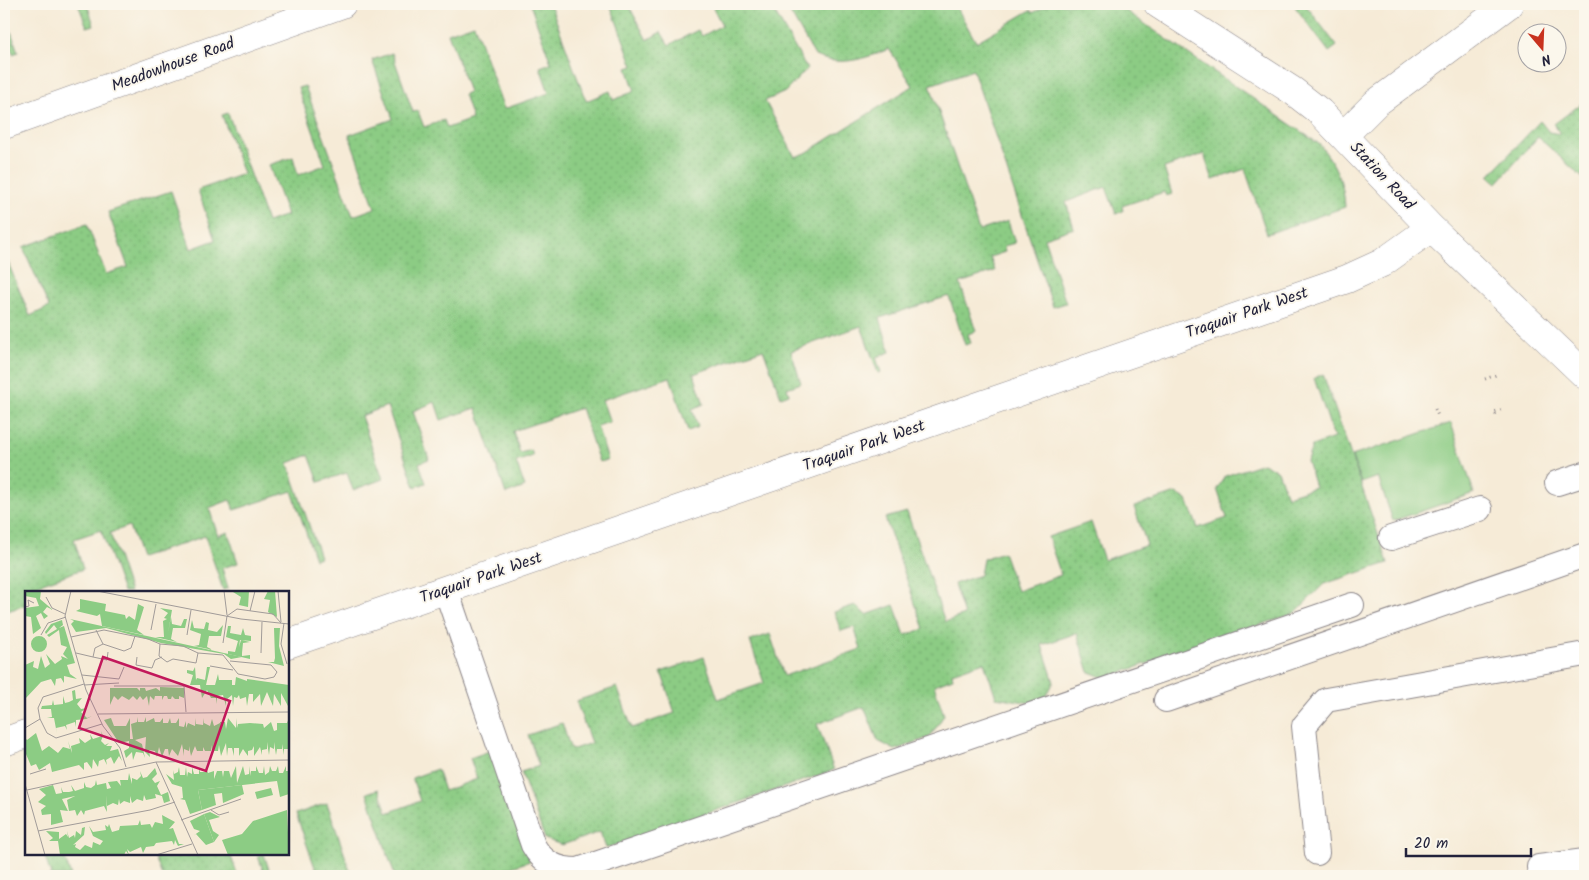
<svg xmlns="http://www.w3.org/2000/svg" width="1589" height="880" viewBox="0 0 1589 880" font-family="Kalam,sans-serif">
<defs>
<pattern id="garden-dots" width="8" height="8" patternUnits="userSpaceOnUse" patternTransform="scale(1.25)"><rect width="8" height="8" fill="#8ccc84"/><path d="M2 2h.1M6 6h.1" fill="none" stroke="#78af73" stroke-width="1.8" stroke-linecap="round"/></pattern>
</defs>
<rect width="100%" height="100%" fill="#fbf7ec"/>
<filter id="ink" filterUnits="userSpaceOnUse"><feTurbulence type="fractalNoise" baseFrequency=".02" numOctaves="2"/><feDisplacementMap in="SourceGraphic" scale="10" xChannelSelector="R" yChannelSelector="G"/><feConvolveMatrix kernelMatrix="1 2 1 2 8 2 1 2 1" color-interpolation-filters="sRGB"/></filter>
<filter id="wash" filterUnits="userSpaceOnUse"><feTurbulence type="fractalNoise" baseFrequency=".0096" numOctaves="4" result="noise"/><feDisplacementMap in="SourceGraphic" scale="20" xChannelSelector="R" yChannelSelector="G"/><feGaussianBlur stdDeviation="1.12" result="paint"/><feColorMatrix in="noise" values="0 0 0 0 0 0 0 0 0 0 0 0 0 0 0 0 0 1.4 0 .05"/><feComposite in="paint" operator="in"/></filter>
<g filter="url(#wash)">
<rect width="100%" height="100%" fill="#f6ebd7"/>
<path fill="#8ccc84" stroke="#577760" d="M1451,423l23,70 -81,28 -15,-44 -17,6 -9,-27z"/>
<path fill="url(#garden-dots)" stroke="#577760" d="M78,4h9l7,21 -7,2z
M530,4h20l36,97 24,-10 3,9 22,-9 -8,-23 6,-2 -23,-62h18l19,36 14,-8 8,13 29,-15 4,6 20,-11 -11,-21h59l37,65 -22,23 -20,9 30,56 11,-4 107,-67 -24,-37c-26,10 -47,18 -74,7l-30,-52h170l21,38 55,-32 2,3 16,-9h67l203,140c16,19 25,38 26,63l-78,27 -22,-65 -32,11 -9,-26 -40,14 8,26 -6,2 -2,-4 -42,14 1,5 -7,3 -10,-27 -40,15 8,26 -30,10 22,65 -13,4 -80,-237 -43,15 49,146 29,-10 7,22 -11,3 1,6 -15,5 5,14 -35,12 16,48 -8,3 3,9 -6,2 -16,-49 -69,22 10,34 -14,5 5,15 -3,1 -17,-47 -70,25 10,32 -14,5 2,6 -8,3 -18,-48 -69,25 10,30 -12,5 6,18 -10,4 -18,-54 -68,23 8,22 -13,4 11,34 -9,2 -18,-54 -68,23 7,22 11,-3 2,6 -17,6 9,25 -19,7 -30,-86 -35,12 -6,-18 -22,9 16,48 -10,4 7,20 -11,4 -28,-81 -26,10 22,63 -30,11 -6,-17 -28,9 -10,-27 -21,8 32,94 -5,2 -23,-68 -58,19 -4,-10 -21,8 9,28 10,-4 10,31 -16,5 6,20 -5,2 -18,-54 -65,22 -11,-32 -19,7 20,59h-7l-22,-62 -27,9 9,30 -55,19 -2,17 -22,7v-359l26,63 19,-9 -26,-60 64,-23 19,50 22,-7 -20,-55 63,-21 20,58 24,-9 -17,-50 45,-16 -21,-59 6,-2 39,109 20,-7 -18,-50 24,-8 5,18 27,-10 -27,-77 7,-2 48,130 22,-8 -26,-73 44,-16 -21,-59 20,-7 21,59 5,-1 6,16 20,-7 3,8 25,-9 -8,-25 5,-2 -21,-59 26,-9 30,85 45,-16 -9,-26 11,-4z
M1293,4h12l32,42 -8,6z
M4,11l14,41 -5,2 -9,-24z
M1585,101v79l-47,-43 -41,46 -8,-7 51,-55 9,11 11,2 -6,-10z
M1323,374l65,189 -64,21 -29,29 -190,65 -16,-6 -12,-39 -35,12 12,37 -9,16 -14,5 -35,-6 -12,-35 -32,11 1,5 -19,7 10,30 -14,22 -35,13 -17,-9 -14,-34 -47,17 17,46 -228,78 -6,-16 -38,13 -17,-6 -24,-67 18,-6 -11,-31 34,-12 9,27 20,-7 -15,-42 41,-14 15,41 43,-15 -14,-41 43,-15 14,42 46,-16 -14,-42 20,-7 14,42 77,-27 -7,-22 -13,4 -7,-19 21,-7 11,10 28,-10 11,30 19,-6 -39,-111 22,-6 38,110 19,-7 -10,-31 26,-9 3,-16 20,-7 14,39 44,-16 -13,-38 43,-15 13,38 43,-15 -13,-38 42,-14 11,7 11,28 29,-10 -10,-29 8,-13 38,-13 15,8 9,25 28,-9 -8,-26 5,-15 22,-8 -20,-60z
M492,750l38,111 -39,13 1,2h-97l-28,-83 12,-4 8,24 33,-12 -8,-23 25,-9 7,22 33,-12 -7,-21z
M327,803l25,73h-34l-22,-62z
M44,854h19l8,22h-22l2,-1z
M154,854h12l2,5 14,-5h48l8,22h-76z
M264,854l7,22h-6l-7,-20z"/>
</g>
<g filter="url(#ink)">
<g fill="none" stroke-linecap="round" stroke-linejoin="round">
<g stroke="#8c8689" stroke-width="26">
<path id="lane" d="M1557,483l28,-9
M1391,538l89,-29
M446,590l87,255c10,18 24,25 45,25l774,-265
M1166,700l419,-145
M1317,853l-13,-127 22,-26 259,-46
M1540,876l-1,-9 46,-6"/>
</g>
<g stroke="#8c8689" stroke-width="29">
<path id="street" d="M1158,4l135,87 27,21 111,116 154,147
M4,125l338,-121
M1344,135l32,-32 133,-99
M288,644l1059,-365 35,-16 49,-35
M4,742l22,-8"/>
</g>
<path stroke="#8c8689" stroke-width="3" stroke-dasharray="1 4" stroke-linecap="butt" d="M1485,379l11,-4
M1435,409l3,7
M1496,415l-2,-3 9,-3"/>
<use href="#lane" stroke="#fff" stroke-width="24"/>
<use href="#street" stroke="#fff" stroke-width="28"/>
</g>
</g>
<g text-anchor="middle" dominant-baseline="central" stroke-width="4" stroke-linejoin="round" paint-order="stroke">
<g font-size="16" fill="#22223b" stroke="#fbf7ec">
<text transform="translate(173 65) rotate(-20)">Meadowhouse Road</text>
<text transform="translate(1382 176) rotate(47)">Station Road</text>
<text transform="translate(1247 313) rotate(-19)">Traquair Park West</text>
<text transform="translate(864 446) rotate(-19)">Traquair Park West</text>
<text transform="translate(481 578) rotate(-19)">Traquair Park West</text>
</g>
</g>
<g transform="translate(25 591)">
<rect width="264" height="264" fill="#f6ebd7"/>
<path d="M243,0h7l2,26 -9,-5 2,-12 -6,-1zM45,28l172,38 -11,2 -7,-5 -63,-11 -55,-15 -30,4 -5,-8 3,-3zM6 53a8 8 0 1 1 16 0a8 8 0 1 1-16 0ZM211,86l11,4v-2l42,6h-54zM217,194l2,9 -21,9 -1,-10 -8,1 2,11 -14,5 -4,-20zM246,197l2,7 -16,4 -2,-7zM185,221l10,5 -11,3 4,11 6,4 -5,7 -10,-28z" fill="#8ccc84"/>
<path d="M262,219l2,45h-61l-6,-15 20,-6 11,-13z" fill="#8ccc84"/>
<path d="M0,0h16l-1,8 13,11 -6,-3 -4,5 5,4 -4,3 -3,-6 -5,3 5,12 -8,6 -2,-17 -6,-1v-8l14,-2 -3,-8 -11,-2zM224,0l-1,16 -9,-2 2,-8 -8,-5zM55,8l26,5 -1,7 20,4 1,4 3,-3 6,4 3,-16 6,3 -7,23 7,5 -42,-9 -2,-12 -3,2 -21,-5 4,-2zM135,17l12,2 -4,23 3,-16 1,7 9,2 3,-7h3l-2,9h-12l-2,11 6,3 -22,-5h9l-1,-16 4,-2 -3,-1 4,-5zM37,29l1,5 -4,3 5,-2 11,37 -8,2 3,9 7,5 -13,-3v7l-3,-5 -5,1 -1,7 -4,-7 -10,3 -16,17v-34l9,-4 -1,6 5,2 3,-13 4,12 5,-4 -4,-10 9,10 7,-5 -1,-3 7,3 -5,-5 4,-7 -6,-2 -2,-15 -10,7 -2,-2 10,-6 -3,-4 -8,9 -1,-2 6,-8zM167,29l2,8 10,1 2,-7 3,1 -1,7 9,2 6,-7 -2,11h-12l-2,11 6,3 -19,-4 5,-1 2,-11 -11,-4zM203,35h3l-1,7 11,2 2,-7 2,7 6,1v5l-11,-1 -1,7 2,-7 9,2 -7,1 -1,10v3l8,-1v4l-22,-5v-3l7,1 3,-11 -12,-4zM249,37h6l-1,18 5,20 -16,-4h6l1,-4zM170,76l1,13 1,-2 8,2 2,-13h3l-4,18h9l3,-11 1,6h13v5h57l-1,21 -7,-13v13l-7,-12 -1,12 -6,-14 -6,14 -1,-12 -7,8v-8h-4l-2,12 -1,-9 -6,2 -1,-4 -2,3 -3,-1 -1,9 -1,-11 -6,5v6l-3,-11 -6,1v8l-1,-6h-5l-4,-8 -5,8 -2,-13h-10l3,-10 -6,-2v-3l6,1zM135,96l24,1v10l-5,-2v3h-4l-3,-3 -1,3h-3l-1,-3h-3l-2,4v-4h-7l-1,4 -4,-4 -1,10 -2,-10 -4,4 -3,-4 -3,4 -4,-4 -4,4 -7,-4 -4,4 -4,-4 -4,9v-17h27l3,3v-3h5l1,3 10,-3 4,3zM50,99l1,9 6,-1 -5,6 4,5 6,-1 -6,4 6,6 5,-2 -6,3 -10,1v7l-1,-5 -9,3 1,5 -2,-4 -9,2 1,6 -3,-16h-7l5,-1 -1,-8h-10l1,-3 10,-1 1,-5 1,5 9,-1v-8l2,7 4,-1 4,-2 -1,-9zM113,126v5h6l2,-5v5l8,-4 1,4h5l3,-4v5h5l2,-5 1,5h5l3,-5v8l5,1 2,-6v7l2,-5 7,3 1,-8v6l7,1 1,-7v5l6,3 2,-7 2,7 6,-3v-5v4h5l1,7 2,-11 8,10v-10l1,10 1,-4 12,-1 13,1 1,4 7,-6 3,9 3,-1v-7h10l2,-5v31h-5v6l-2,-11v5h-5l-1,6 -2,-13v7l-4,-2 -1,8 -2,-13v7l-5,1v5l-2,-8 -6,9v-10l-2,4 -4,1v5l-5,-7 -4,7v-8h-5v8l-2,-8h-4l-1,8 -1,-13 -5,13 -2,-11 -1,6h-6v-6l-1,6h-6l-2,-4v4h-6l-2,-5 -4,10 -2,-10v5l-5,-2v7l-2,-12 -4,12 -6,-7 -3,7 -1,-7h-3l-3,8 -3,-10 -2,10 -2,-6 -6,-1 1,7 -5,-5 1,-15 -11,3 7,4 3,14 -2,-5 -7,-1 -3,8 -1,-8 -6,6 -2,-7 5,-3v-7l-10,2 -15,-23 7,-2 3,8h12l4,-8v21h3l-2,-15 6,-2zM76,140l2,5 -2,5 4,4 4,-2 -3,3h6l-2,5 8,-2 4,12 -3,-5 -5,8 -3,-7 -5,3 1,5 -3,-6 -5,2 -1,6 -5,-8 -1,10 -5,-7 -3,1v7l-5,-5 -27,7 -2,-9 -11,7 -3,-6 -5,2 -5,-12 -1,-16 2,2 9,-7 6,18 7,-5 9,7 5,-6 7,2 -2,-8 4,12 -1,-7 9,-3 -1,-5 6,5 6,-4 -1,-5 3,5 9,-3zM211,175l1,17 6,-17 2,9 4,-1 1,-8v10l1,-5h5v-5l3,7h4l1,-7 1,9 4,-3 1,-6 2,5h4l2,-5 1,7h4l3,-7v5h3v23l-9,3 -3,-16 -79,9 4,20 -12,4 -5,-14 -5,-1 3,-1 -1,-11 -10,-3 -6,-10 8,6 -1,-10 1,4 4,-2 1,-5 1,8h5l1,-8 1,10 1,-5 4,2v-7l2,7h5v-7l1,5h5l1,-5 2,6 6,-2v8l3,-8h5l1,6 1,-6h5l2,7zM130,177l2,6 -5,5 3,4 5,-2 -3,5 4,9 7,-3 2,9 -6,2 -2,-7 -7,-2 1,4 -10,2 -2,-5 -1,6 -6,-2 -5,4 -2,-7v7l-6,-2 -4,3 -1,-5 -1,6 -5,-2 -6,3 -1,-11 1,17 -3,-6 -19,5 -1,4 -3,-5 -4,6 -2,-6 -6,1 -2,-11 8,-4 -13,3 6,12 -8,-1 3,12 -12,3v-11l-9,1 -1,-5 5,-4 -8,-4 8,-7 -7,-6 14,-4 3,9 6,-1 -1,-6 2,5h6l4,-1 -2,-6 4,6 9,-3v-6l2,5 5,1 4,-3 1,-5 1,5 9,-2 1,6 4,-1 -3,-6 9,-1 4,5 -1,-6h8l1,-7 3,11v-6l5,2 4,-4 -1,-5 3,7 4,-1zM179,223l10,28 -8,3 -10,-11 -3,2 7,-5 -6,-2 -4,-8zM137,224l13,7 -6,7 4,-1 6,16h5l-6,2 -3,-6 -1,5 -2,-4 -16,2 -2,3 -8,1 -3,6 -2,-6 -11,5 -3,-3 2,6 -3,-4 -2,4h-64l-2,-14h-9l4,-3 -7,-7 13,1v7l7,-5 2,3 -1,-6 2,7 5,-3 1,3 1,-7 5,4 1,-7 3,-1 -1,8 -11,10 3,-1 -1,3 5,3 5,-5 7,3 1,-6 7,3 3,-4 -10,-5 -4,-10 4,6 13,-2 -1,-5 3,2 1,-3 3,8 7,-2 1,-4 18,-1 2,-5 1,5 9,-1 2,4 3,-6 8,2z" fill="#8ccc84"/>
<path fill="none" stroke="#a19b99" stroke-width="1" d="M46,0l-6,25 21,74 17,36 17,22 6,19M72,0l144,28 48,5M199,0l3,24M253,0l3,31M21,6l6,11 13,6M0,16l4,-1 -1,-6 6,3M225,20l5,-20M202,25l10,-7 36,5 8,9M259,32l-3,21 6,20M71,39l7,14 21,7 7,-3 4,-12M126,39l5,-26M16,44l7,-12 18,-6M162,44l4,-25M46,46l33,-7 44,9 12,5 23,2 15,7 25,2 15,19 27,5 9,-2 3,-5 -6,-7 -41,-4M198,52l4,-27M78,53l-8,4 -2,9 14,3 1,-8M135,53l-1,12 8,6 6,-3 23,4 2,-10M51,62l17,4M236,62l1,-31M112,66l-1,8 16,3 3,-8 7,-3M185,75l23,4M57,84l37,4 5,-12M59,93l-41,13 -5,11 2,11 7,14 9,5 46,-14M59,94l35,-2M89,95h70l2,26M73,123l191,-2M0,137l15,-9M131,171l42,93M5,183l16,-5M0,193l20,71M2,199l129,-28 133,-2M186,219l8,5 10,-3M156,229l60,-21M13,240l112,-21 25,-8M131,264l36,-11"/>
<path fill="#c2185b" fill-opacity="0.15" stroke="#c2185b" stroke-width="2.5" d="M78,66l127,44 -24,70 -127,-43z"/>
<rect width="264" height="264" fill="none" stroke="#22223b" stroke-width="2.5"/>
</g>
<rect width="1589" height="880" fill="none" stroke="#fbf7ec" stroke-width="20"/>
<g transform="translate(1542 48) rotate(161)"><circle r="24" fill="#fbf7ec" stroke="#a4a2a5"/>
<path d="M0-4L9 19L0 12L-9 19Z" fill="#c8321e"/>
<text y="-8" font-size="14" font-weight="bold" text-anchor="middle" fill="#22223b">N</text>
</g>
<path d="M1406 848v8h125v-8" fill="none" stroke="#22223b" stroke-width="2.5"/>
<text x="1414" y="848" font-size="15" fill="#22223b" stroke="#fbf7ec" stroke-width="4" paint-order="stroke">20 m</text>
</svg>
